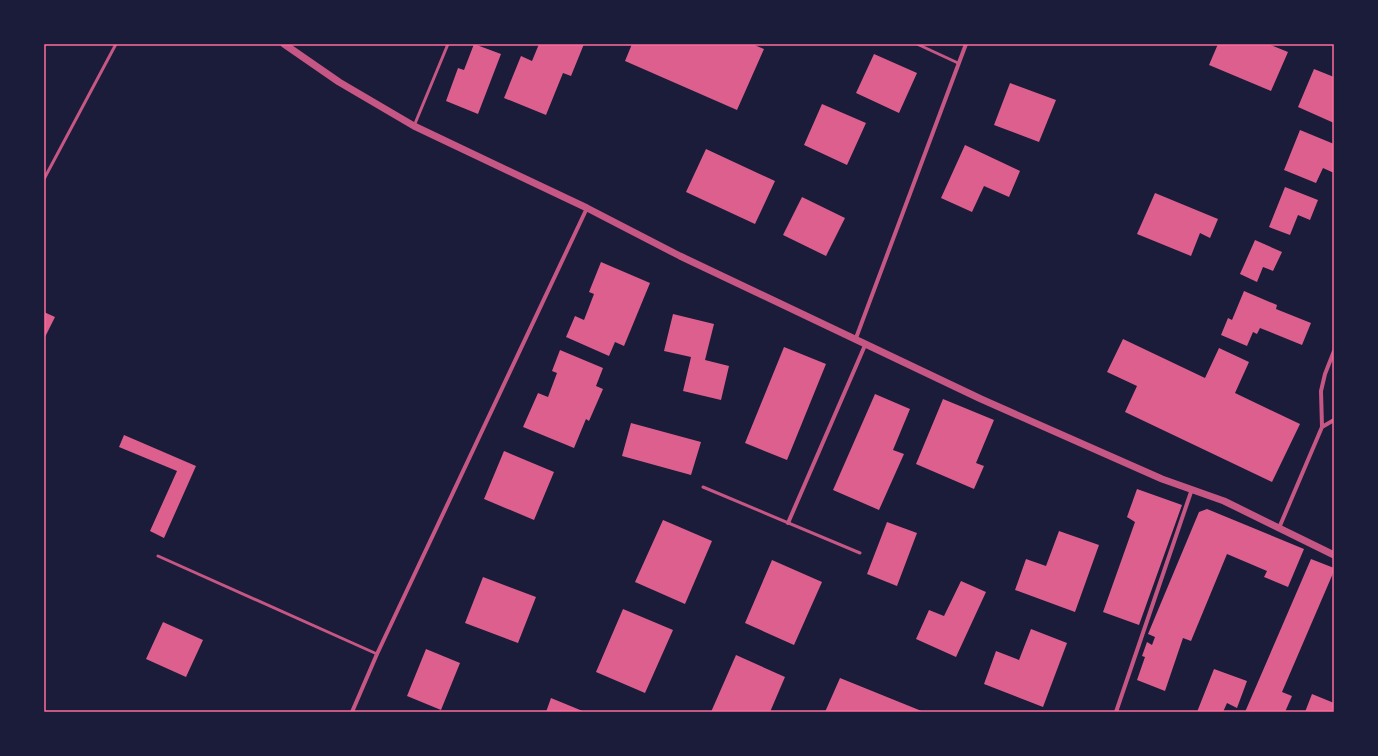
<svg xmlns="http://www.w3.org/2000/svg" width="1378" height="756" viewBox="0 0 1378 756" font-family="Karla,sans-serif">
<rect width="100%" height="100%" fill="#1b1b3a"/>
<path fill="#dd5f8e" d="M474,44l27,10 -23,60 -32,-13 12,-33 6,2z
M539,44h45l-13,32 -8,-3 -17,42 -42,-17 17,-42 11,5z
M632,44h120l12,5 -27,61 -112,-49z
M1218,44h50l20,8 -17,39 -62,-26z
M874,54l43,19 -18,40 -43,-20z
M1314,69l20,8v46l-36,-16z
M1010,83l46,17 -17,42 -45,-17z
M822,104l44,19 -19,42 -43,-20z
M1300,130l34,14v29l-11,-5 -7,15 -32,-13z
M965,145l55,26 -11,26 -25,-11 -12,26 -31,-14z
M706,149l69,32 -20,43 -69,-32z
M1285,187l33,13 -8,20 -12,-5 -8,20 -21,-8z
M1155,193l63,26 -8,19 -10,-5 -9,23 -54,-22z
M802,197l43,21 -19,38 -43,-21z
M1255,240l27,12 -9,19 -10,-4 -6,15 -17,-8z
M601,262l49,21 -26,63 -9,-4 -6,14 -43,-19 9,-21 9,4 10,-26 -5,-2z
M1244,291l33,14 -1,4 35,14 -9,22 -42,-17 -3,6 -4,-2 -6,14 -26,-11 7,-17 4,2z
M44,312l11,5 -11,22z
M673,314l41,10 -9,36 24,6 -8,34 -38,-9 8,-34 -27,-6z
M1123,339l82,39 14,-30 30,14 -14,31 65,31 -28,58 -147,-70 12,-26 -30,-14z
M784,347l42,17 -39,96 -42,-17z
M560,350l43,18 -7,18 7,3 -14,32 -3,-2 -12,29 -51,-21 15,-34 10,4 9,-24 -5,-2z
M875,394l35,15 -17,41 11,4 -25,56 -46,-20z
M943,399l51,21 -18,43 8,3 -10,23 -58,-25z
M631,423l70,19 -10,33 -69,-19z
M124,435l72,31 -32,72 -14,-7 27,-60 -58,-24z
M504,451l50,21 -20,48 -50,-21z
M1137,489l45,16 -43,120 -36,-13 32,-90 -8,-5z
M1207,509l97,40 -16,38 -24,-10 3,-6 -40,-17 -36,87 -8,-3 -18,53 -28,-11 8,-23 -3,-1 5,-14 5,3 3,-8 -7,-3 51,-122z
M663,520l49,21 -27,63 -50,-22z
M887,522l30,11 -20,53 -30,-12z
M1059,531l40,14 -24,67 -60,-22 11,-31 20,7z
M1311,559l23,9v3l-52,121 10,4 -7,16h-40z
M772,560l50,22 -28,63 -49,-22z
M483,577l53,20 -18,46 -53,-20z
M961,581l25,11 -30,65 -40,-18 13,-29 15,6z
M623,609l50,21 -28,63 -49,-21z
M163,622l40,18 -17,37 -40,-18z
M1031,629l36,14 -24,64 -59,-23 12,-33 23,9z
M426,649l34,14 -19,47 -34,-14z
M736,655l49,22 -15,35h-59z
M1214,669l33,12 -10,27 -10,-5 -4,9h-26z
M840,678l84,34h-99z
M1312,694l22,9 -2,9h-27z
M551,698l34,14h-39z"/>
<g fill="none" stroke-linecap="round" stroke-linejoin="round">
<path stroke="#c65784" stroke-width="3" d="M917,44l41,19
M414,126l34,-82
M44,179l72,-135
M703,487l157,66
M158,556l219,98"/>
<path stroke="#c65784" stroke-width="4" d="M856,338l110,-294
M1322,427l12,-7
M788,523l78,-180
M1279,528l43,-101 -1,-36 4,-17 9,-23
M352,712l25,-58 210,-446
M1116,712l76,-223"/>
<path stroke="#c65784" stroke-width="7" d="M284,44l55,38 75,44 173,82 93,48 301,143 181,80 62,22 110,54"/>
</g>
<rect width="1378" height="756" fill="none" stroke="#1b1b3a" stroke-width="90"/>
<rect x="45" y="45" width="1288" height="666" fill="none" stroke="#ff6b9d" stroke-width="1.5"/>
</svg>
